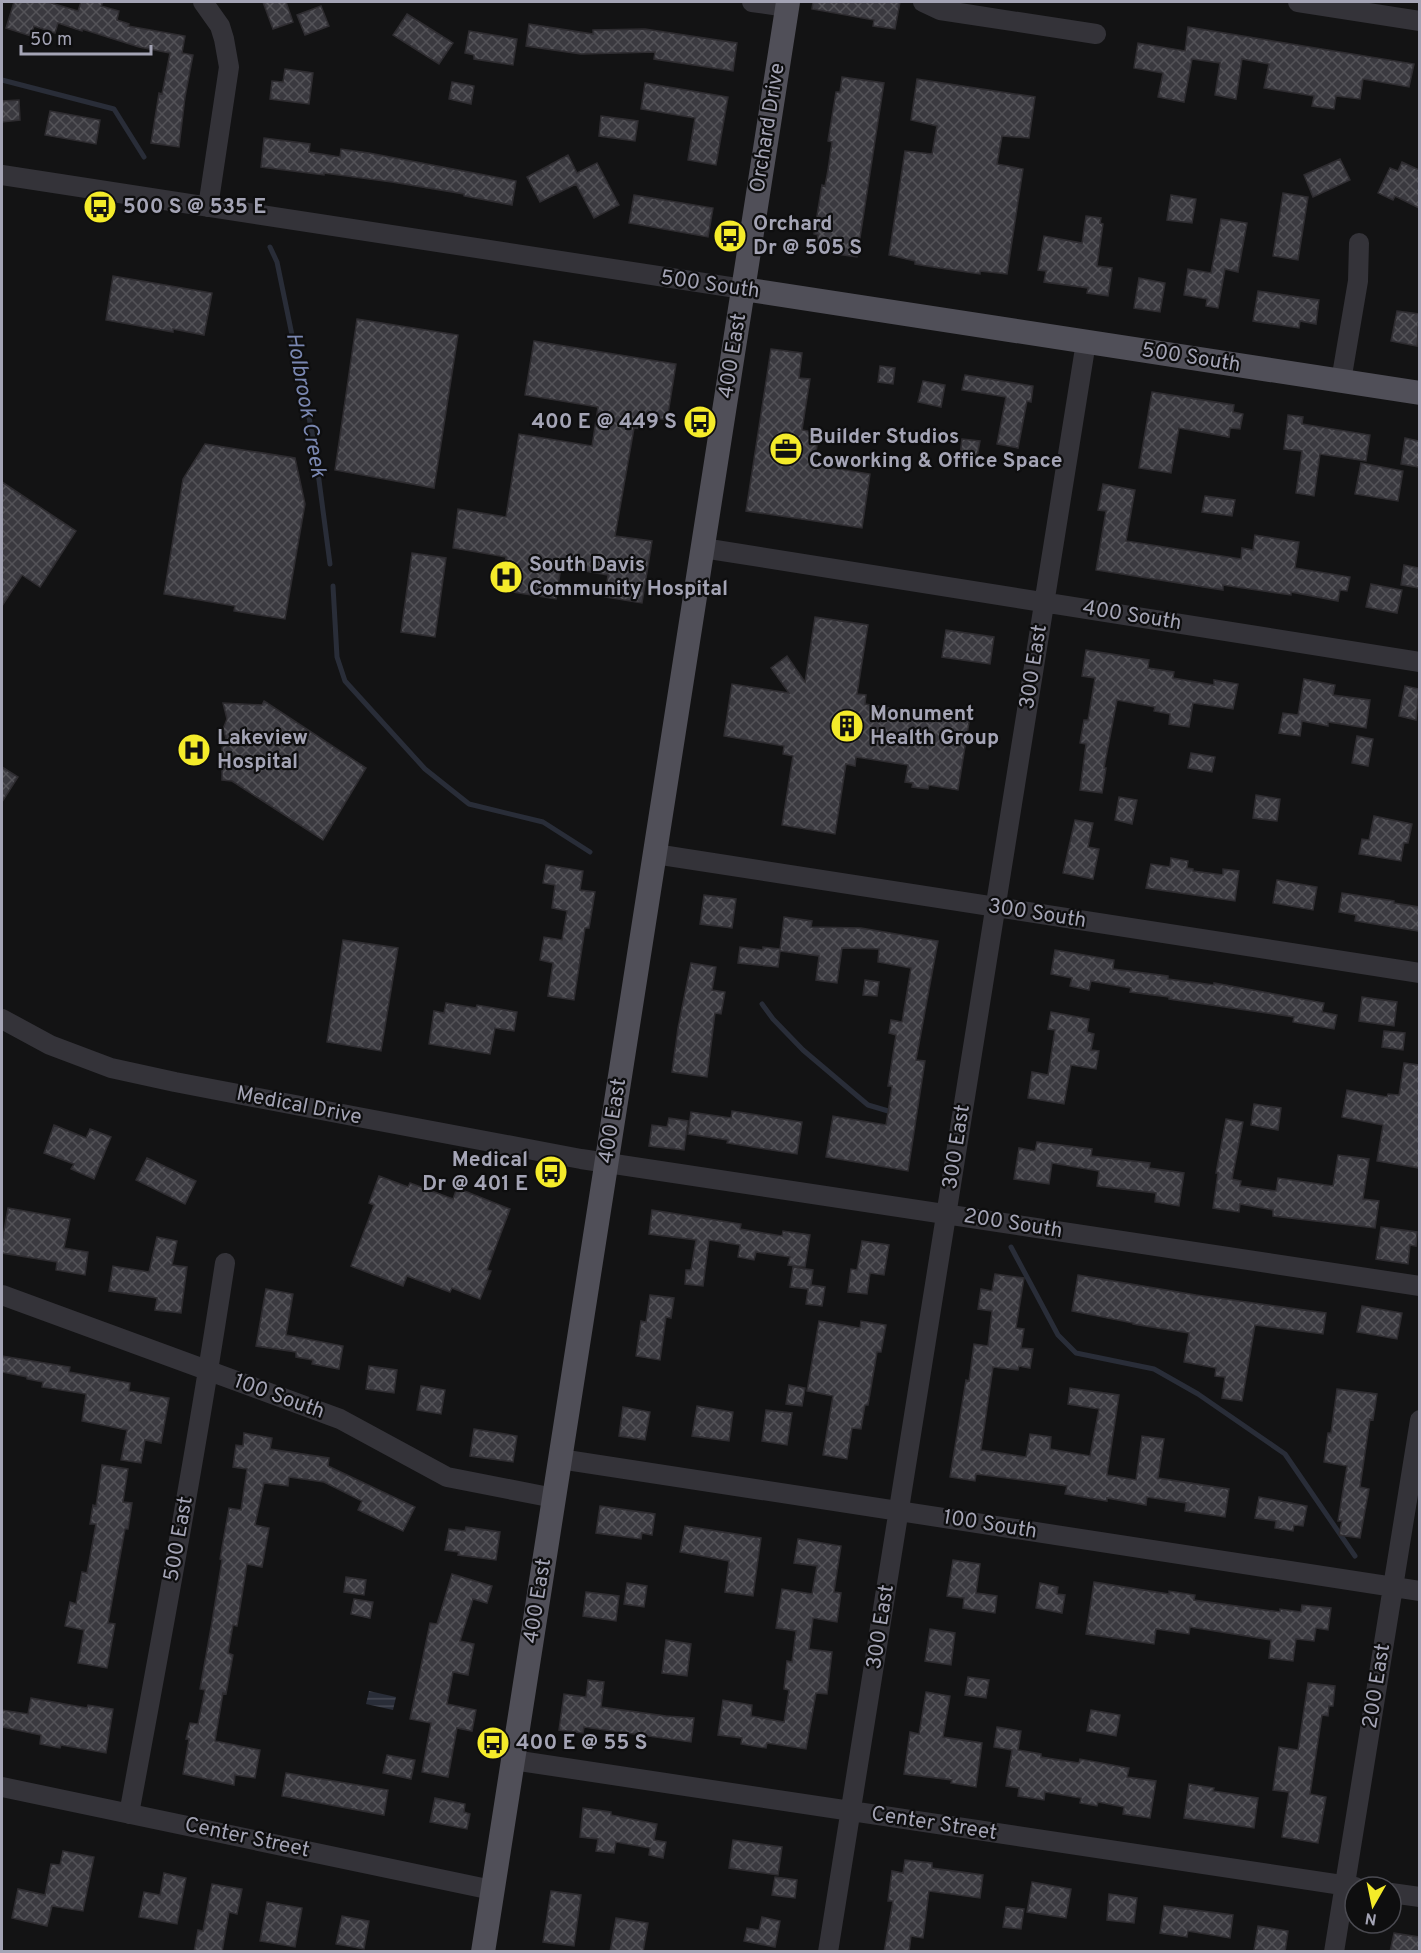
<svg xmlns="http://www.w3.org/2000/svg" width="1421" height="1953" viewBox="0 0 1421 1953" font-family="Overpass,sans-serif">
<defs>
<pattern id="water-rules" width="6" height="5" patternUnits="userSpaceOnUse" patternTransform="scale(1.5)"><rect width="6" height="5" fill="#292d38"/><path d="M0 2.5h6" fill="none" stroke="#454853"/></pattern>
<pattern id="building-cross-hatch" width="8" height="8" patternUnits="userSpaceOnUse" patternTransform="scale(1.5)"><rect width="8" height="8" fill="#3a393f"/><path d="M0 0l8 8M0 8l8-8" fill="none" stroke="#545358"/></pattern>
</defs>
<rect width="100%" height="100%" fill="#131314"/>
<path fill="url(#water-rules)" d="M369,1691l27,6 -3,13 -27,-6z"/>
<g fill="none" stroke-linecap="round" stroke-linejoin="round">
<path stroke="#292d38" stroke-width="5" d="M2,80l112,29 30,48
M270,247l7,15 37,180 16,122
M333,586l4,71 8,24 80,88 44,35 74,18 47,30
M762,1004l11,15 30,31 65,55 27,8
M1011,1247l47,88 18,18 78,16 44,25 87,60 70,102"/>
</g>
<path fill="url(#building-cross-hatch)" stroke="#2e2c30" stroke-width="1.5" d="M14,2h34l30,9 3,-9h22l-2,4 18,5 -2,9 12,4 -1,2 57,10 -3,17 11,2 -8,42 -6,50 -28,-4 8,-50 3,1 8,-41 -31,-6 -57,-18v2l-24,-8 -3,10 -21,-7 -3,10 -25,-8z
M263,2h23l7,20 -20,7z
M813,2h87l-5,27 -22,-3 1,-6 -62,-11z
M321,6l8,20 -24,9 -8,-20z
M407,14l46,29 -14,21 -46,-29z
M529,24l64,10v-4l52,-1 92,14 -4,28 -79,-12 1,-7 -74,2 -55,-8z
M1188,27l226,37 -5,23 -46,-8 -3,20 -24,-3 -2,13 -22,-3 2,-10 -50,-8 5,-24 -27,-5 -6,40 -21,-4 5,-32 -28,-4 -8,43 -26,-5 5,-24 -29,-5 4,-25 47,8z
M469,31l48,8 -4,26 -39,-6v-4l-9,-2z
M285,69l28,4 -4,31 -39,-5 2,-18 11,1z
M842,77l42,6 -27,174 -42,-6 3,-16 -4,-1 8,-49 3,1 3,-16 4,-28 -4,-1 8,-49h4z
M917,79l118,18 -6,41 -27,-2 -5,28 26,5 -16,105 -27,-3v3l-47,-7 -18,-3v-3l-26,-6 16,-104 27,3 5,-28 -26,-6z
M452,82l22,4 -3,18 -22,-5z
M645,83l83,14 -12,68 -28,-5 7,-42 -54,-9z
M19,100l1,20 -18,2v-21z
M50,111l50,9 -4,24 -51,-9z
M601,116l37,5 -3,20 -36,-5z
M264,138l46,6 -1,8 31,5 1,-8 28,4 147,28 -4,24 -48,-9v-2l-72,-12 -68,-9v2l-63,-8z
M568,155l9,18 20,-10 22,42 -25,13 -18,-34 -36,18 -13,-25z
M1340,159l10,21 -37,17 -9,-22z
M1402,162l17,8v38l-24,-12 -2,4 -15,-7 12,-25 8,3z
M1283,193l25,4 -10,63 -25,-4z
M634,195l79,13 -5,29 -79,-14z
M1171,195l25,4 -4,24 -25,-3z
M1086,216l15,2 -1,5 3,1 -6,42 15,2 -4,28 -21,-3 1,-5 -44,-6 2,-11 -8,-1 6,-34 38,7z
M1221,219l26,4 -9,49 -13,-3 -7,39 -12,-2 1,-7 -23,-4 4,-26 23,4z
M113,276l99,17 -8,42 -31,-6v3l-67,-12z
M1139,278l26,5 -5,29 -26,-4z
M1258,291l61,9 -3,24 -16,-3 -1,7 -46,-7z
M1397,311l22,3 -2,32 -26,-5z
M357,319l101,16 -24,153 -99,-18z
M534,341l142,23 -9,56 -24,-4 -2,13 -7,-1 -19,108 37,5 -10,62 -37,-6 3,-22 -47,-8 -5,32 -56,-9 6,-33 -53,-9 5,-39 48,8 13,-83 73,12 6,-39 -73,-12z
M771,349l31,4 -3,25 11,1 -8,51 17,3 -5,32 56,9 -8,54 -116,-17z
M880,366l15,2 -2,16 -15,-2z
M965,375l68,11 -2,16 -4,-1 -9,47 -21,-4 9,-47 -44,-7z
M923,381l22,4 -4,22 -23,-5z
M1152,392l82,13 -1,7 10,2 -3,15 -10,-1 -1,9 -50,-9 -8,45 -32,-5z
M1288,415l15,2 -1,7 68,11 -4,26 -46,-7 -6,42 -18,-3 6,-42 -18,-2z
M1405,438l14,3v26l-18,-3z
M962,439l18,2 -3,16 -17,-2z
M205,444l90,14 10,46 -20,115 -51,-8 1,-5 -71,-12 19,-115z
M1361,463l42,8 -5,30 -43,-7z
M2,482l74,49 -36,56 -18,-12 -20,31z
M1103,484l32,6 -9,51 115,18 1,-11 11,2 2,-15 44,7 -4,26 55,9 -3,14 -7,-1 -2,11 -47,-9v3l-68,-10v5l-127,-20 10,-59 -8,-1z
M1205,496l30,4 -3,16 -30,-4z
M412,553l34,5 -11,79 -34,-5z
M1404,565l15,3v20l-18,-3z
M1371,584l31,6 -5,23 -31,-6z
M815,617l53,8 -11,69 9,1 -1,9 68,11 1,-5 36,6 -12,74 -29,-5 -1,4 -16,-2 1,-4 -8,-1 3,-17 -52,-8 -1,9 -9,-2 -11,70 -53,-9 11,-69 -10,-2 1,-8 -60,-10 8,-52 57,9 -18,-25 16,-12 18,26z
M946,630l48,7 -4,27 -48,-7z
M1086,650l63,10 -1,8 26,4 -1,6 41,7v-5l24,4 -5,25 -40,-6 -4,24 -20,-3 1,-10 -16,-3 1,-4 -38,-7 -13,68h2l-4,25 -22,-3 6,-46 -6,-1 4,-23h4l7,-42 -13,-2z
M1304,679l31,6 -2,10 37,5 -4,28 -38,-6v4l-26,-5 -2,15 -21,-3 4,-20 15,2z
M1405,686l14,3 -3,31 -17,-4z
M264,701l102,67 -43,72 -91,-59 -10,-1v-32l4,-10 -3,-9 4,-10 -4,-16 39,2z
M1357,736l16,3 -5,27 -16,-3z
M1191,753l24,4 -3,15 -24,-4z
M2,767l16,10 -16,25z
M1256,795l24,4 -3,22 -24,-3z
M1119,797l18,3 -5,24 -17,-4z
M1374,816l38,8 -4,19h-4l-3,18 -42,-7 3,-15 7,1z
M1075,820l18,3 -5,24 11,2 -6,30 -30,-6z
M1171,858l17,3 -1,7 6,1v2l30,4v-6l16,2 -4,30 -89,-13 5,-24 19,3z
M546,865l37,6 -3,19 15,2 -6,36h-4l-11,72 -26,-4 5,-33 -13,-3 4,-23 18,3 5,-29 -15,-3 3,-23 -12,-2z
M1277,880l40,7 -4,23 -40,-7z
M1342,893l52,8v2l25,4v24l-64,-10 1,-6 -17,-3z
M704,895l32,4 -4,29 -32,-4z
M784,917l28,4 -1,6 50,1 77,13 -22,119 9,1 -17,110 -82,-14 7,-41 53,9 6,-39h-4l8,-51 -7,-2 2,-13 11,2 9,-54 -33,-6 1,-13 -37,-1 -5,35 -21,-3 3,-24 -39,-5 -2,16 -40,-4 2,-16 23,3v-3l17,2z
M343,940l55,8 -17,103 -54,-9z
M1055,950l59,10 -1,9 55,7v3l46,6v-2l110,20 -2,9 15,3 -3,14 -41,-7 1,-5 -125,-18v-2l-39,-5 1,-4 -40,-7 -2,9 -19,-4 2,-8 -21,-4z
M691,963l25,4 -4,23 13,2 -4,22 -6,-1 -8,64 -35,-5 6,-44z
M865,980l14,2 -2,14 -14,-1z
M1362,997l35,5 -3,24 -35,-5z
M446,1003l30,5 1,-3 40,7 -3,19 -19,-3 -5,26 -61,-10 5,-33 10,2z
M1051,1012l38,7 -2,13 7,2 -3,16 8,1 -3,18 -25,-4 -7,39 -36,-6 4,-26 16,3 7,-45 -7,-1z
M1384,1031l21,2 -2,17 -21,-3z
M1404,1063l15,2v103l-42,-7 6,-36 -41,-8 5,-27 40,7 1,-3 11,1z
M1254,1104l27,4 -3,22 -27,-5z
M732,1111l70,11 -5,32 -70,-11 1,-3 -40,-6 3,-22 40,6z
M669,1118l19,3 -4,29 -35,-4 3,-21 15,2z
M1226,1119l17,3 -11,57 9,2 -1,5 36,5 2,-13 55,8 5,-31 31,4 -6,40 16,2 -4,27 -102,-12v-6l-33,-6 -1,8 -26,-4 5,-35h-2z
M54,1125l32,13 4,-9 21,8 -17,42 -23,-10 3,-5 -30,-11z
M1037,1142l55,7 -1,7 59,7 -1,5 35,5 -5,33 -24,-4 1,-9 -59,-7 2,-15 -47,-8 -3,21 -35,-5 5,-31 16,3z
M147,1158l49,23 -11,23 -49,-24z
M379,1176l29,11 2,-4 43,16 4,-11 53,21 -23,61 4,1 -11,28 -28,-11 -2,4 -43,-16 -4,10 -52,-20 23,-61 -5,-2z
M8,1208l62,11 -6,29 24,4 -3,23 -29,-5 1,-8 -55,-9v-11z
M652,1210l89,14 -1,5 42,7 1,-5 27,4 -5,32 -17,-2 2,-8 -34,-5 -2,8 -16,-3 2,-12 -31,-5 -6,46 -18,-2 1,-14h5l5,-30 -47,-6z
M1381,1227l36,5 -1,14 -6,-1 -2,19 -32,-5z
M157,1237l20,4 -5,24 15,2 -6,46 -26,-3 2,-12 -48,-7 4,-25 36,6z
M862,1241l27,4 -5,30 -14,-2 -3,21 -19,-2 3,-23 6,1z
M793,1267l20,3 -2,15 14,2 -3,19 -16,-2 2,-15 -18,-2z
M995,1274l29,4 -8,50 8,1 -3,19 12,1 -3,19 -11,-2 -1,4 -25,-3 -12,83 45,7 4,-23 21,3 -1,12 40,7 9,-47 -31,-5 2,-16 49,7 -12,80 29,5 6,-44 22,3 -6,39 71,11 -4,28 -40,-6 1,-8 -39,-6 -1,8 -39,-7v3l-42,-7 2,-8 -91,-12 -1,7 -25,-4 16,-97 3,1 5,-37 14,2 4,-35 -14,-2 3,-20 11,2z
M1078,1275l118,20 130,18 -3,21 -68,-9 -13,76 -20,-3 3,-21 -10,-1 1,-8 -32,-6 5,-29 -56,-9v-1l-61,-12z
M266,1289l27,5 -7,41 57,11 -4,23 -27,-5 1,-4 -17,-3v-5l-40,-6z
M650,1295l24,3 -3,20 -5,-1 -6,43 -24,-4 5,-35 5,1z
M1362,1306l40,7 -5,26 -40,-7z
M819,1321l41,7 1,-7 25,4 -5,27h-4l-9,53h-3l-4,24 -9,-1 -5,31 -24,-4 10,-59 -26,-5z
M2,1356l68,11 -1,5 61,11 -1,8 40,7 -8,45 -16,-3 -4,23 -20,-3 6,-30 -45,-9 4,-27 -44,-7 1,-5 -16,-3v-2l-25,-5z
M369,1366l28,4 -3,23 -28,-4z
M789,1385l16,3 -3,18 -16,-2z
M421,1386l24,4 -4,24 -24,-4z
M1337,1389l40,5 -4,26 -3,-1 -10,68 9,2 -9,49 -21,-3 3,-14h-4l9,-55 -23,-4 4,-29h3z
M697,1406l36,6 -4,29 -37,-5z
M623,1407l27,5 -5,28 -26,-4z
M766,1410l26,3 -5,32 -25,-4z
M474,1429l43,7 -4,26 -43,-6z
M244,1433l28,5 -2,11 59,9 -1,8 87,41 -12,24 -45,-21 4,-9 -38,-19 -35,-5 -1,9 -24,-3 -9,42 14,3 -7,39 -15,-3 -10,62 -4,-1 -5,28 5,2 -7,39 -3,-1 -8,48 45,9 -5,28 -20,-3 -1,10 -51,-11 6,-35h-3l4,-16 8,1 7,-34 -5,-1 12,-67 10,-62 -2,-1 9,-51 12,2 6,-41 -14,-2 3,-22 7,1z
M102,1465l26,4 -5,33 9,1 -4,26h-3l-17,94 7,1 -8,44 -29,-5 6,-33 -19,-4 5,-24 6,2 6,-32 5,1 9,-49h-6l3,-19 3,1z
M1259,1497l48,9 -4,20 -9,-1 -1,6 -18,-3 1,-7 -21,-3z
M600,1506l55,8 -3,21 -10,-2 -1,6 -45,-6z
M685,1526l76,12 -8,58 -28,-4 4,-31 -49,-9z
M466,1527l34,5 -4,28 -38,-5 1,-3 -14,-2 4,-21 16,2z
M798,1539l43,7 -7,46 7,1 -4,29 -24,-4 -4,31 23,3 -5,42 -11,-1 -10,56 -39,-6 -1,5 -25,-4 1,-6 -24,-3 5,-35 29,5 -1,11 33,6 5,-32 -5,-1 3,-28 5,1 4,-31 -20,-3 6,-39 30,5 5,-28 -23,-3z
M953,1560l27,4 -4,29 21,3 -2,17 -32,-5 1,-10 -17,-2z
M452,1574l40,12 -5,17 -14,-4 -13,42 14,3 -6,31 -15,-3 -6,32 29,6 -4,21 -15,-3 -9,49 -26,-5 9,-49 -21,-4 20,-96 7,1z
M346,1577l20,3 -2,15 -20,-3z
M1094,1582l75,12v-3l26,4 -1,5 86,12v-3l21,3 1,-7 29,3 -3,22 -12,-2 -2,13 -18,-2 -3,22 -24,-3 2,-18 -81,-13 -1,7 -33,-5 -2,15 -68,-10z
M627,1583l20,3 -3,21 -20,-3z
M1040,1583l18,4 -1,7 8,1 -3,18 -26,-5z
M586,1592l33,4 -3,25 -33,-5z
M354,1599l19,3 -3,16 -19,-4z
M930,1629l25,4 -4,32 -26,-4z
M666,1640l25,4 -4,32 -25,-3z
M968,1677l21,3 -3,18 -21,-3z
M588,1680l16,2 -3,25 65,9 28,2 -3,24 -107,-15 -1,6 -24,-3 5,-36 22,3z
M1308,1683l27,3 -2,20h-4l-1,10 -6,-1 -12,79 16,3 -8,46 -36,-6 7,-45 -16,-2 6,-43 19,3z
M926,1692l24,4 -7,41 39,6 -6,44 -25,-4 1,-3 -48,-6 6,-42 9,2z
M31,1698l56,10 1,-3 25,4 -7,44 -45,-8 -1,3 -20,-4 1,-9 -39,-8v-17l26,4z
M1091,1710l29,5 -4,21 -29,-5z
M997,1727l24,4 -3,19 23,4v3l38,6 1,-4 49,9 -2,9 29,4 -6,37 -27,-4 1,-7 -26,-5 -1,4 -17,-3 1,-5 -36,-6 -1,8 -26,-4 1,-8 -13,-2 6,-36 -18,-3z
M387,1755l28,5 -4,19 -28,-6z
M286,1773l102,17 -4,25 -102,-19z
M1189,1784l25,4 -1,3 45,7 -4,30 -70,-10z
M435,1798l30,6 -1,8 6,2 -3,15 -37,-7z
M583,1808l28,4v3l46,9 -3,16 12,2 -3,16 -14,-3 1,-7 -34,-6 -2,11 -18,-2 2,-12 -18,-2z
M733,1840l49,7 -4,28 -49,-7z
M63,1851l31,6 -11,54 -31,-5 -5,20 -35,-8 6,-29 27,6 6,-31 9,1z
M905,1860l27,3v5l51,7 -3,23 -51,-7 -6,47 -12,-2 -2,16h-25l9,-51h-5l4,-30 11,2z
M164,1873l22,5 -9,46 -38,-7 5,-25 16,3z
M775,1877l22,3 -2,18 -23,-3z
M1032,1882l39,7 -5,29 -39,-6z
M212,1884l30,5 -5,25 -8,-2 -7,40h-28l4,-22 5,1z
M551,1891l30,4 -7,51 -31,-4z
M1109,1894l28,4 -3,25 -27,-3z
M267,1902l35,6 -7,39 -35,-6z
M1164,1906l69,9 -3,23 -42,-7 -1,6 -27,-4z
M1006,1907l18,2 -3,20 -18,-2z
M342,1916l27,5 -5,28 -28,-5z
M762,1917l18,4 -5,26 -31,-6 3,-13 12,2z
M616,1918l32,5 -5,29h-33z
M1258,1926l30,5 -3,21 -31,-2z
M1394,1933l25,4v15h-29z"/>
<g fill="none" stroke-linecap="round" stroke-linejoin="round">
<path stroke="#343339" stroke-width="20" d="M203,2l17,24 4,13 5,28 -21,140
M752,2l35,5
M923,2l17,8 156,24
M1298,2l122,19
M2,175l741,114
M1341,381l17,-100 1,-38
M703,548l717,114
M655,854l765,119
M2,1019l48,26 61,23 64,14 183,35 223,42 839,127
M2,1295l338,124 107,58 107,21
M560,1459l860,132
M513,1760l842,127
M2,1787l490,103
M129,1814c34,-184 68,-367 96,-551
M1391,1893l29,4
M828,1952l258,-1610
M1334,1952l86,-532"/>
<path stroke="#504f58" stroke-width="24" d="M743,289l677,104
M483,1952l305,-1950"/>
</g>
<defs>
<g id="bus-disc" transform="scale(1.725)"><circle r="9.5" fill="#f4eb2a" stroke="#0e0e0f"/><path d="M-5-6H5V4H4V6H2V4H-2V6H-4V4H-5ZM-3.5-4V0h7V-4ZM-3.5 1.2v1.5H-2V1.2ZM2 1.2v1.5H3.5V1.2Z" fill="#111"/></g>
<g id="office-disc" transform="scale(1.725)"><circle r="9.5" fill="#f4eb2a" stroke="#0e0e0f"/><path d="M-6-3h4V-5.5h4V-3h4V5H-6ZM-1-4.5V-3h2v-1.5ZM-6 0V1H6V0Z" fill="#111"/></g>
<g id="hospital-disc" transform="scale(1.725)"><circle r="9.5" fill="#f4eb2a" stroke="#0e0e0f"/><path d="M-5-5h3v3.5h4V-5h3V5h-3V1.5h-4V5h-3Z" fill="#111"/></g>
<g id="building-disc" transform="scale(1.725)"><circle r="9.5" fill="#f4eb2a" stroke="#0e0e0f"/><path d="M-4-6H4V6H1V3H-1V6H-4ZM-2.5-4.3h1.7v1.8h-1.7ZM.8-4.3h1.7v1.8H.8ZM-2.5-1h1.7V.8h-1.7ZM.8-1h1.7V.8H.8Z" fill="#111"/></g>
</defs>
<g fill-rule="evenodd">
<use href="#bus-disc" x="100" y="207"/>
<use href="#bus-disc" x="730" y="236"/>
<use href="#bus-disc" x="700" y="422"/>
<use href="#office-disc" x="786" y="449"/>
<use href="#hospital-disc" x="506" y="577"/>
<use href="#building-disc" x="847" y="726"/>
<use href="#hospital-disc" x="194" y="750"/>
<use href="#bus-disc" x="551" y="1172"/>
<use href="#bus-disc" x="493" y="1743"/>
</g>
<g text-anchor="middle" dominant-baseline="central" stroke-width="4.5" stroke-linejoin="round" paint-order="stroke">
<g font-size="21" fill="#a4a4b5" stroke="#0e0e0f">
<text transform="translate(768 128) rotate(-81)">Orchard Drive</text>
<text transform="translate(710 285) rotate(8)">500 South</text>
<text transform="translate(733 356) rotate(-81)">400 East</text>
<text transform="translate(1191 358) rotate(9)">500 South</text>
<text transform="translate(1132 616) rotate(9)">400 South</text>
<text transform="translate(1034 667) rotate(-81)">300 East</text>
<text transform="translate(1037 914) rotate(9)">300 South</text>
<text transform="translate(299 1106) rotate(11)">Medical Drive</text>
<text transform="translate(613 1121) rotate(-81)">400 East</text>
<text transform="translate(957 1147) rotate(-81)">300 East</text>
<text transform="translate(1013 1224) rotate(9)">200 South</text>
<text transform="translate(279 1397) rotate(20)">100 South</text>
<text transform="translate(990 1525) rotate(9)">100 South</text>
<text transform="translate(179 1539) rotate(-80)">500 East</text>
<text transform="translate(538 1601) rotate(-81)">400 East</text>
<text transform="translate(881 1627) rotate(-81)">300 East</text>
<text transform="translate(1377 1686) rotate(-81)">200 East</text>
<text transform="translate(934 1824) rotate(9)">Center Street</text>
<text transform="translate(247 1838) rotate(12)">Center Street</text>
</g>
<g font-size="21" font-weight="bold" fill="#a4a4b5" stroke="#0e0e0f" text-anchor="start">
<text x="123" y="207">500 S @ 535 E</text>
<text x="753" y="224">Orchard<tspan x="753" dy="24">Dr @ 505 S</tspan></text>
<text x="677" y="422" text-anchor="end">400 E @ 449 S</text>
<text x="809" y="437">Builder Studios<tspan x="809" dy="24">Coworking &amp; Office Space</tspan></text>
<text x="529" y="565">South Davis<tspan x="529" dy="24">Community Hospital</tspan></text>
<text x="870" y="714">Monument<tspan x="870" dy="24">Health Group</tspan></text>
<text x="217" y="738">Lakeview<tspan x="217" dy="24">Hospital</tspan></text>
<text x="528" y="1160" text-anchor="end">Medical<tspan x="528" dy="24">Dr @ 401 E</tspan></text>
<text x="516" y="1743">400 E @ 55 S</text>
</g>
<g font-size="22" font-style="italic" fill="#7a87b1" stroke="#0e0e0f">
<text transform="translate(305 405) rotate(80)">Holbrook Creek</text>
</g>
</g>
<rect width="1421" height="1953" fill="none" stroke="#a4a4b5" stroke-width="6"/>
<g transform="translate(1373 1905) rotate(189)"><circle r="28" fill="#0e0e0f" stroke="#4a4a51" stroke-width="1.5"/>
<path d="M0-4.5L10 22L0 15L-10 22Z" fill="#f4eb2a"/>
<text y="-9" font-size="16" font-weight="bold" text-anchor="middle" fill="#a4a4b5">N</text>
</g>
<path d="M21 45v9h130v-9" fill="none" stroke="#a4a4b5" stroke-width="3"/>
<text x="30" y="45" font-size="18" fill="#a4a4b5" stroke="#0e0e0f" stroke-width="4.5" paint-order="stroke">50 m</text>
</svg>
